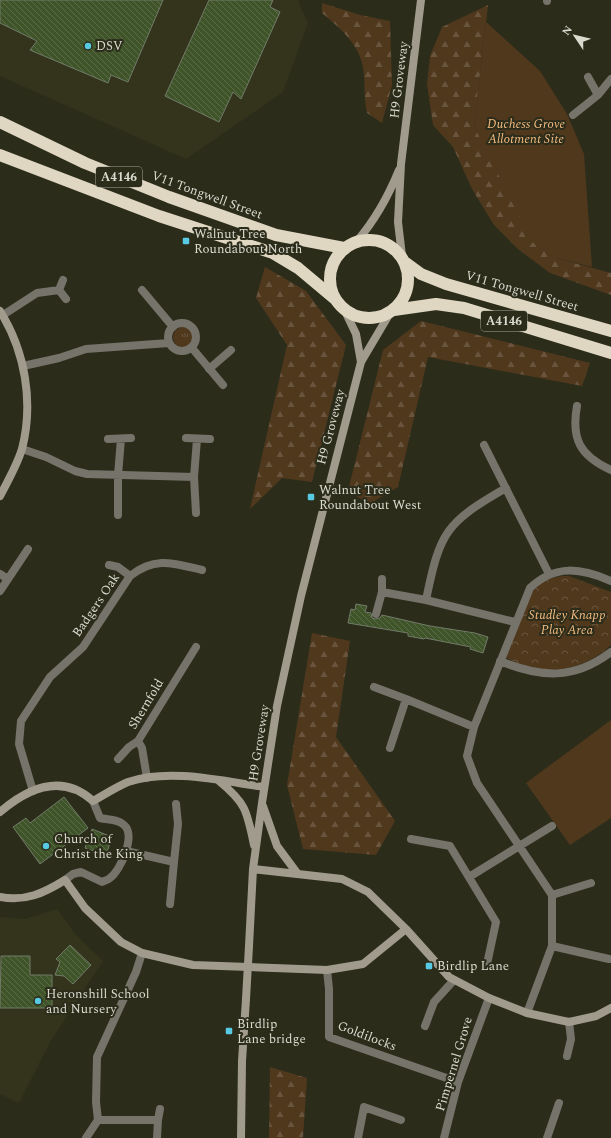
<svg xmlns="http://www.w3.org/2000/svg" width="611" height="1138" viewBox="0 0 611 1138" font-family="Spectral,serif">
<defs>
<pattern id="grass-tufts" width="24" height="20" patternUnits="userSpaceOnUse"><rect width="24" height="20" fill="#50381d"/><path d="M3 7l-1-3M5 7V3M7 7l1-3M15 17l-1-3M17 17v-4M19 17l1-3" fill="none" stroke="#69543d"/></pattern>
<pattern id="forest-firs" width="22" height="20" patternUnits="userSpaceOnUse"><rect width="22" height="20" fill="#50381d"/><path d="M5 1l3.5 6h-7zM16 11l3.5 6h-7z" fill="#69543d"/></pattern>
<pattern id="park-crowns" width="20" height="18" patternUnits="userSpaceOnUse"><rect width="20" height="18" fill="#50381d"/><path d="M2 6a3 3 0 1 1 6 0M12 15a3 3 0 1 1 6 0" fill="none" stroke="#69543d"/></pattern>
<pattern id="building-back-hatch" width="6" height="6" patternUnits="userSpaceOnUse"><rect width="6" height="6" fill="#3f5429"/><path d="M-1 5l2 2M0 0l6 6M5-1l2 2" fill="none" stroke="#5a6c47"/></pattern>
</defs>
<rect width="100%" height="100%" fill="#2c2c1b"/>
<path fill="#34341c" d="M0,0h299v4l9,19 -25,69 -97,67 -186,-83z
M57,909l19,26 27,26 -53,81 -31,61 -19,-9v-177l25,2z"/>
<path fill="url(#grass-tufts)" d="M173 337a10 10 0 1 1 20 0a10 10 0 1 1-20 0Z"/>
<path fill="url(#forest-firs)" d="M322,3l38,12 30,6 2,64 -10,38 -15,-10c-3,-14 -2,-24 -3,-37 -1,-29 -21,-45 -42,-63z
M488,5l-14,121 82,132 55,15v22l-61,-22 -32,-24 -24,-24 -22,-36 -19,-42 -20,-22 -6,-41 3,-28 12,-29z
M265,267l41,24 40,54 -34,137 -30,-4 -32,31 37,-164 -31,-47z
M421,321l169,42 -8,23 -154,-29 -30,130 -29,17 -21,-13 35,-141z
M312,633l38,8 -14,96 59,84 -19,34 -73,-6 -16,-64z
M270,1067l37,11 -4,60h-34z"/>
<path fill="url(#park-crowns)" d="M569,576l42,16v53c-22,21 -54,30 -84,22 -8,-2 -15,-7 -23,-10 9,-21 19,-59 36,-73 8,-7 19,-8 29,-8z"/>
<path fill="#50381d" d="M486,22l54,49 27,43 17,40 8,113 -36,-9 -24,-16 -58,-116z
M611,720v98l-41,27 -44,-62z"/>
<path fill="url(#building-back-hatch)" stroke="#717b69" d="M0,0h163l-35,82 -17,-7 -3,8 -78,-33 7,-9 -37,-18z
M209,0h64l-3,7 10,5 -39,87 -8,-7 -14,30 -54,-26z
M356,604l11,2 -2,6 6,1 1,5 3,1 5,-1 2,-3 48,11 45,7 13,4 -5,16 -13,-4 1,-2 -46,-9 -1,1 -16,-3v-3l-60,-10 3,-14 4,1z
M64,797l24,31 -48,36 -27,-37 13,-9 4,5z
M92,829l20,8 -6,18 -21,-7z
M70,945l21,20 -18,19 -9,-8 -9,-1 5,-13 -4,-3z
M1,956h29v19h22v33h-52z"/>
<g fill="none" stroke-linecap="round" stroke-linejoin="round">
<path stroke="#76736a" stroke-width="8" d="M547,0v1
M588,77l10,18
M573,115l25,-20 13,-16
M59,290l7,9
M59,290l4,-10
M142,290l31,37
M3,315l34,-22 22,-3
M168 337a14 14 0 1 1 28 0a14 14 0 1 1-28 0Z
M192,348l31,37
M23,366l36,-8 27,-9 83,-6
M209,369l22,-19
M577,406c-6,33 3,50 34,64
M186,438l24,1
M108,439l23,-1
M484,445l65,129
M22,449l24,8 29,14 12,3 107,3
M196,513l-2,-36 3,-38
M118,515v-40l3,-36
M109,565l9,2 12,9
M0,574l8,5
M0,591l28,-42
M382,592l44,8 89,22
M426,600c14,-68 19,-77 80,-112
M376,614l6,-22v-13
M500,661c41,17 74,19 111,-9
M374,687l32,12
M390,748l16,-49 68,28
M118,759l11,-12 9,-6
M147,778l-5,-30 -4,-7 58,-94
M33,791l-14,-47 2,-23 29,-44 33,-30 47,-71c25,-20 43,-13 72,-6
M411,839l39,7 46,76 -9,42
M126,851l48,11 -4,42
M174,862l4,-38 -2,-20
M469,877l83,-51
M65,880l8,-6 8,-2 21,10c2,-1 6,-2 8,-4 11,-8 26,-43 14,-53 -6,-6 -16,-5 -24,-7l-7,-17
M552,895l39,-12
M552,946l57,13
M327,970l2,19v48l129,45
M527,1013l25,-67v-51l-75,-112 -10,-27 7,-29 56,-139c25,-24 51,-20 81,-7
M425,1026l9,-24 20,-22
M567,1056l4,-17 -2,-17
M98,1120h60l-1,18
M158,1120l2,-11
M86,1138l12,-18 -2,-18 1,-45 39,-85 6,-19
M358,1138l6,-31 37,13
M444,1138l14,-56 31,-84
M547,1138l12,-35"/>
<path stroke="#a19b8e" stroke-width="8" d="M357,241c19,-22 31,-44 42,-71
M402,256l-4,-34 3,-58 20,-164
M0,311c25,40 34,91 22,138 -5,16 -14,32 -22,47
M345,311l11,23 5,28
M219,781c27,22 28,30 35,64
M263,806l14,40 20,27
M0,812c28,-24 62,-39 93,-11 11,-6 23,-14 35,-19 41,-14 94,-1 136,5
M253,869l89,10 26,13 38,37 43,48 40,21 38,15 42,9 27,-6 15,-8
M0,897c25,5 44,-4 65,-17l20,28 36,34 21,11 51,12 134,5 36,-6 43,-35
M249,946l4,-77 9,-66 15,-97 24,-110 60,-234 29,-49
M241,1138l1,-77 4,-62"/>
<path stroke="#dfd7c2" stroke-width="12" d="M0,122l85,41 84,34 107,38 68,13
M0,155l159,61 114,37 25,15 37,31
M330 279a39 39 0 1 1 78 0a39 39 0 1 1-78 0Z
M406,263l15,11 25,10 165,47
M394,310l42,-6 28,4 147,45"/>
<path stroke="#a19b8e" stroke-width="8" d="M246,999l3,-53"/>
</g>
<g fill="#57c9e2" stroke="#2c2c1b" stroke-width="1.5">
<circle cx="88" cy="46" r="4"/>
<rect x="182" y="237" width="8" height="8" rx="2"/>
<rect x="307" y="493" width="8" height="8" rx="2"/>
<circle cx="46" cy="846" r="4"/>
<rect x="425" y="962" width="8" height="8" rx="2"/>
<circle cx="38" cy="1001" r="4"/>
<rect x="225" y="1027" width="8" height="8" rx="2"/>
</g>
<g text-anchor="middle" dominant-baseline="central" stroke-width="4" stroke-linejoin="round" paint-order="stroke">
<g fill="#2c2c1b" stroke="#a6a699" stroke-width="1">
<rect x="96" y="167" width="46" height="20" rx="3"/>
<rect x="481" y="311" width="46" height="20" rx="3"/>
</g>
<g font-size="12" font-weight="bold" fill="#dadacf">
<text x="119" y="177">A4146</text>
<text x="504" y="321">A4146</text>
</g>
<g font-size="13" fill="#dadacf" stroke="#2c2c1b" text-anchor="start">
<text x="96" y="46">DSV</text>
<text x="194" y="234">Walnut Tree<tspan x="194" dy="15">Roundabout North</tspan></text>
<text x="319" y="490">Walnut Tree<tspan x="319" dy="15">Roundabout West</tspan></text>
<text x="54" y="839">Church of<tspan x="54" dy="15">Christ the King</tspan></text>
<text x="437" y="966">Birdlip Lane</text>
<text x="46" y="994">Heronshill School<tspan x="46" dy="15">and Nursery</tspan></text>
<text x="237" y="1024">Birdlip<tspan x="237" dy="15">Lane bridge</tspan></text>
</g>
<g font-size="13" fill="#dadacf" stroke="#2c2c1b">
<text transform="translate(399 80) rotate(-83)">H9 Groveway</text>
<text transform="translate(207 195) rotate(20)">V11 Tongwell Street</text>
<text transform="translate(522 291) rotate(16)">V11 Tongwell Street</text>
<text transform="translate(331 427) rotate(-75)">H9 Groveway</text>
<text transform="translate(96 605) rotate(-56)">Badgers Oak</text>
<text transform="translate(146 704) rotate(-59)">Shernfold</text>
<text transform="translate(259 743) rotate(-81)">H9 Groveway</text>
<text transform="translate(367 1036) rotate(21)">Goldilocks</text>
<text transform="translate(454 1064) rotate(-73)">Pimpernel Grove</text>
</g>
<g font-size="13" font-style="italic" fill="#f3ba7e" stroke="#2c2c1b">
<text x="526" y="124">Duchess Grove<tspan x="526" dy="15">Allotment Site</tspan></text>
<text x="567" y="615">Studley Knapp<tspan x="567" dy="15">Play Area</tspan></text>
</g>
</g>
<g transform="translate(575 36) rotate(305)" stroke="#2c2c1b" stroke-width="3" paint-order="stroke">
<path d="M0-3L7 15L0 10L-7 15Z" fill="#dadacf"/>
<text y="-6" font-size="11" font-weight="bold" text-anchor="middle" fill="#dadacf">N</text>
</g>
</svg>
